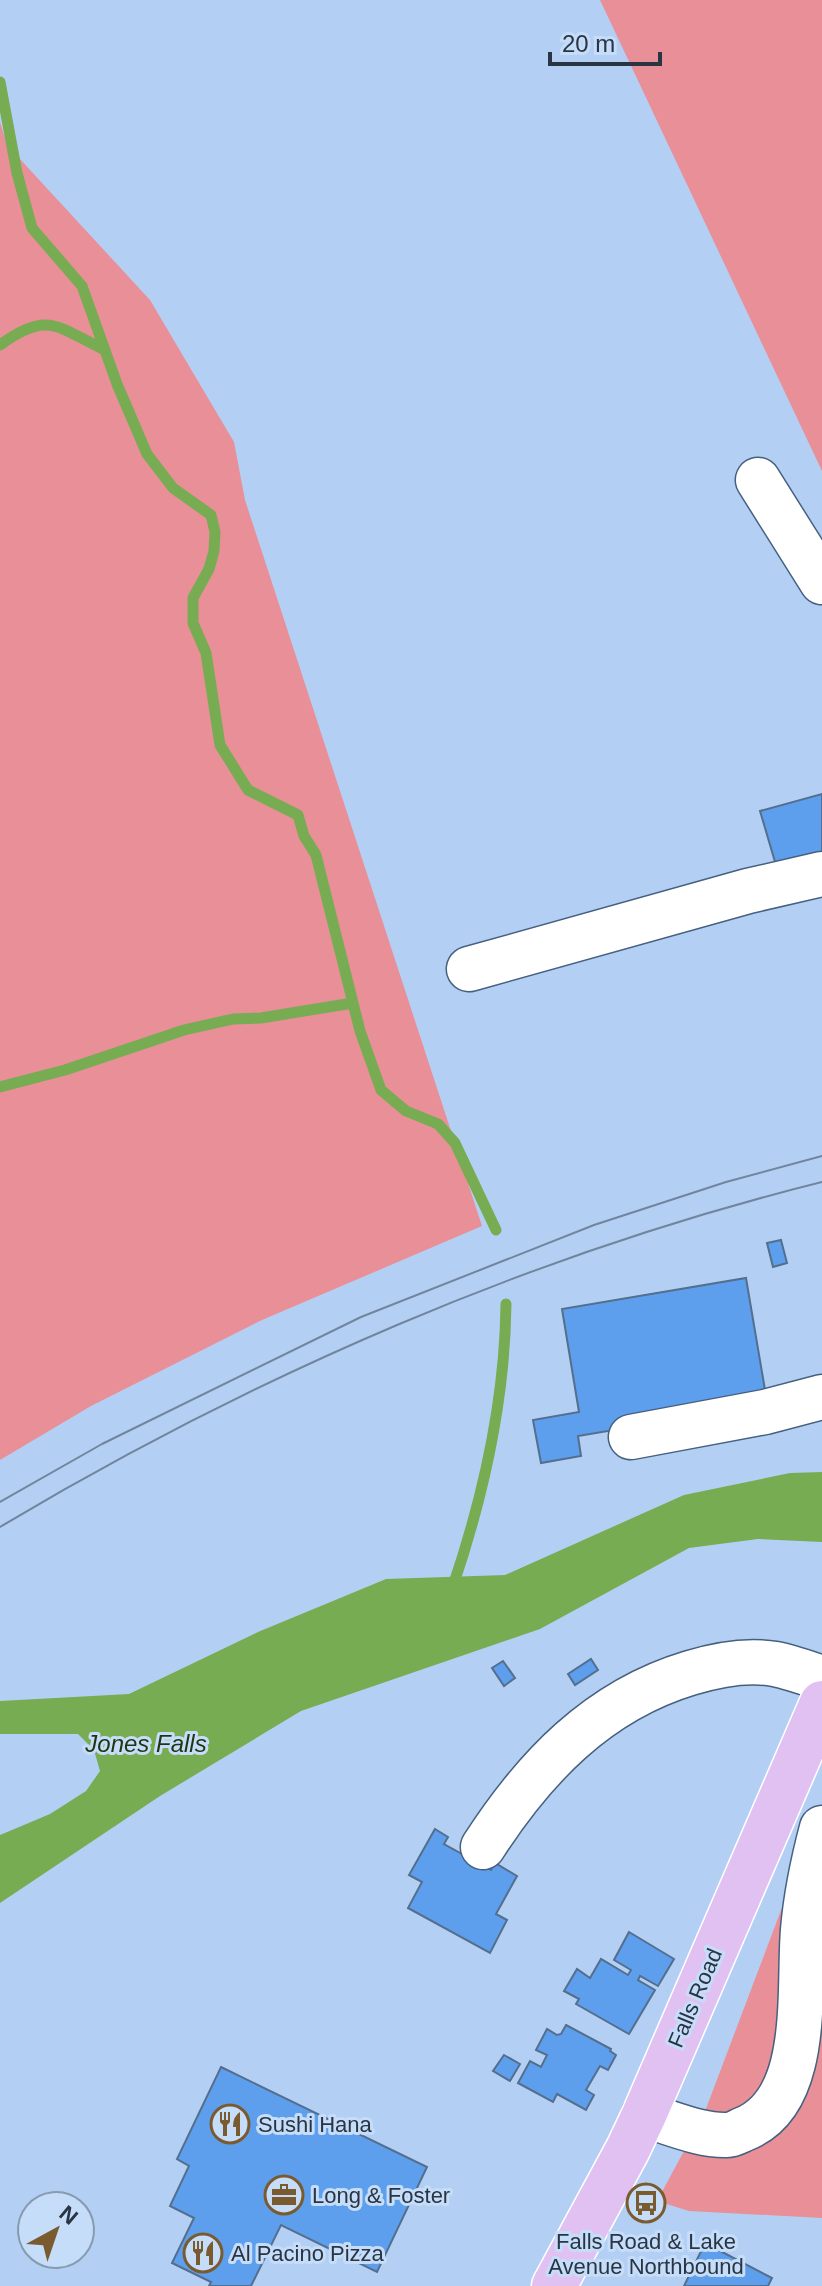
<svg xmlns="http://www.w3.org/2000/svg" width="822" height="2286" viewBox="0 0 822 2286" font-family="Helvetica,sans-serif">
<rect width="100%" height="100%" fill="#b3d0f4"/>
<path fill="#e88f98" d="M600,0h222v471z
M0,122l7,23 143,155 84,142 11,58 237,726 -220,94 -171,86 -91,54z
M783,1905l39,16v297l-133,-7 -32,-10 47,-87z"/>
<path fill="#78ac52" d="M822,1472v70l-64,-3 -69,9 -149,81 -239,82 -141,85 -160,107v-68l50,-21 36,-23 14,-20 -6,-21 -16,-16h-78v-33l129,-7 129,-62 128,-53 119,-4 179,-80 106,-22z"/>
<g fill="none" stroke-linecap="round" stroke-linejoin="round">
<path stroke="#78ac52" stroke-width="11" d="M0,82l17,91 15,55 50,58 35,98 30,70 26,34 38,27 4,17 -1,19 -5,18 -16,29v25l13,30 14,92 28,45 50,25 6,21 12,19 44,176 21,59 25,21 32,13 17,19 41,87
M0,345c48,-35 57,-18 105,5
M0,1087l65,-17 119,-40 49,-11 28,-1 92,-15
M452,1589c31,-91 53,-190 54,-285"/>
</g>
<path fill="#5e9fed" stroke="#546e8d" stroke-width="2" d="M822,794v65l-44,13 -18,-61z
M781,1240l6,23 -14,4 -6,-24z
M746,1278l19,112 10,13 -197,33 3,20 -40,7 -8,-43 46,-8 -17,-103z
M591,1659l7,11 -23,15 -7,-11z
M503,1661l12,17 -11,8 -12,-18z
M435,1829l13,8 -4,7 47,26 4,-7 22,13 -21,38 11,6 -17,33 -82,-45 14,-26 -13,-7z
M629,1932l45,27 -16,27 -18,-10 -2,4 17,10 -26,44 -53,-30 3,-5 -15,-8 13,-22 13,9 11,-19 27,16 3,-5 -17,-10z
M566,2025l45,24 -1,2 6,4 -8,15 -8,-4 -14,24 8,5 -8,15 -29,-16 -4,8 -35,-19 12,-22 11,6 6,-12 -11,-5 11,-21 10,6 4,-1z
M504,2055l16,9 -10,17 -17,-10z
M221,2067l206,100 -50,105 -96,-47 -30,61h-42l2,-4 -39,-19 22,-45 -24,-12 19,-40 -12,-7z
M705,2243l67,35 -4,8h-84z"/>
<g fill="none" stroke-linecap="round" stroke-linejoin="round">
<g stroke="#46607f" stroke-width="47">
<path id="minor" d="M758,480l64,102
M469,969l279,-78 74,-17
M631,1437l134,-25 57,-15
M483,1847c51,-79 114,-146 207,-174 26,-8 57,-14 85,-9 15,3 32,9 47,14
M644,2115c26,7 56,21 83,20 6,0 12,-4 17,-6 68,-27 54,-139 59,-199 3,-35 10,-68 19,-102"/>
</g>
<g stroke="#fff" stroke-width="47">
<path id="major" d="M554,2286l74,-137 16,-34 178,-412"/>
</g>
<use href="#minor" stroke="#fff" stroke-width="44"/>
<use href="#major" stroke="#e0c1f1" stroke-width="44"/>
<path stroke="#70859e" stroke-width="2" d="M0,1502l102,-58 259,-127 233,-92 132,-43 96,-26
M0,1527c255,-152 533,-273 822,-345"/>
</g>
<defs>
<g id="restaurant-ring" transform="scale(2)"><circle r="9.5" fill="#c5ddf9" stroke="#7a5b30" stroke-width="1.5"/><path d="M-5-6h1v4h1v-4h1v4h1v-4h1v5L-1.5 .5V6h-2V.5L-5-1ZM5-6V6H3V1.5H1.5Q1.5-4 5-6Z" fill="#7a5b30"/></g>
<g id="office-ring" transform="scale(2)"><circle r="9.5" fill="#c5ddf9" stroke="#7a5b30" stroke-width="1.5"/><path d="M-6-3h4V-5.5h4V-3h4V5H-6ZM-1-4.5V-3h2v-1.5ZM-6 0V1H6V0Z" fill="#7a5b30"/></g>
<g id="bus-ring" transform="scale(2)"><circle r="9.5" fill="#c5ddf9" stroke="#7a5b30" stroke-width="1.5"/><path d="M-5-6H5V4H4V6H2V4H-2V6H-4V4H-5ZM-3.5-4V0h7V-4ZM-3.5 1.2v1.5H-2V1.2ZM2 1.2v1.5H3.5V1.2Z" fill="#7a5b30"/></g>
</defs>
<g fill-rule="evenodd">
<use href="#restaurant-ring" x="230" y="2124"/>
<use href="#office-ring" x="284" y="2195"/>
<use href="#bus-ring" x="646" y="2203"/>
<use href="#restaurant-ring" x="203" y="2253"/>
</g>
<g text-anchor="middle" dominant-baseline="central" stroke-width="6" stroke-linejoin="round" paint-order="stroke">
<g font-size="22" fill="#2a3543" stroke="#c5ddf9">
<text transform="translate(695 1998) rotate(-67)">Falls Road</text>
</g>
<g font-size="22" fill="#2a3543" stroke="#c5ddf9" text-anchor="start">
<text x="258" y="2124">Sushi Hana</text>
<text x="312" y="2195">Long &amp; Foster</text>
<text x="646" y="2241" text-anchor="middle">Falls Road &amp; Lake<tspan x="646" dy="25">Avenue Northbound</tspan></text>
<text x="231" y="2253">Al Pacino Pizza</text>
</g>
<g font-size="24" font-style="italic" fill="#1f340f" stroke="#c5ddf9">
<text x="146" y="1743">Jones Falls</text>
</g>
</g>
<g transform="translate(56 2230) rotate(40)"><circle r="38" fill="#c5ddf9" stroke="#879ab0" stroke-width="2"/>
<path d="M0-6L14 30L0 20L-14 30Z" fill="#7a5b30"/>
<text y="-12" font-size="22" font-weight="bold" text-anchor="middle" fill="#2a3543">N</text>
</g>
<path d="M550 52v12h110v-12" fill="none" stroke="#2a3543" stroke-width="4"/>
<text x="562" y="52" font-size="24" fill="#2a3543" stroke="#c5ddf9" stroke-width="6" paint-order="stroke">20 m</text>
</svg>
